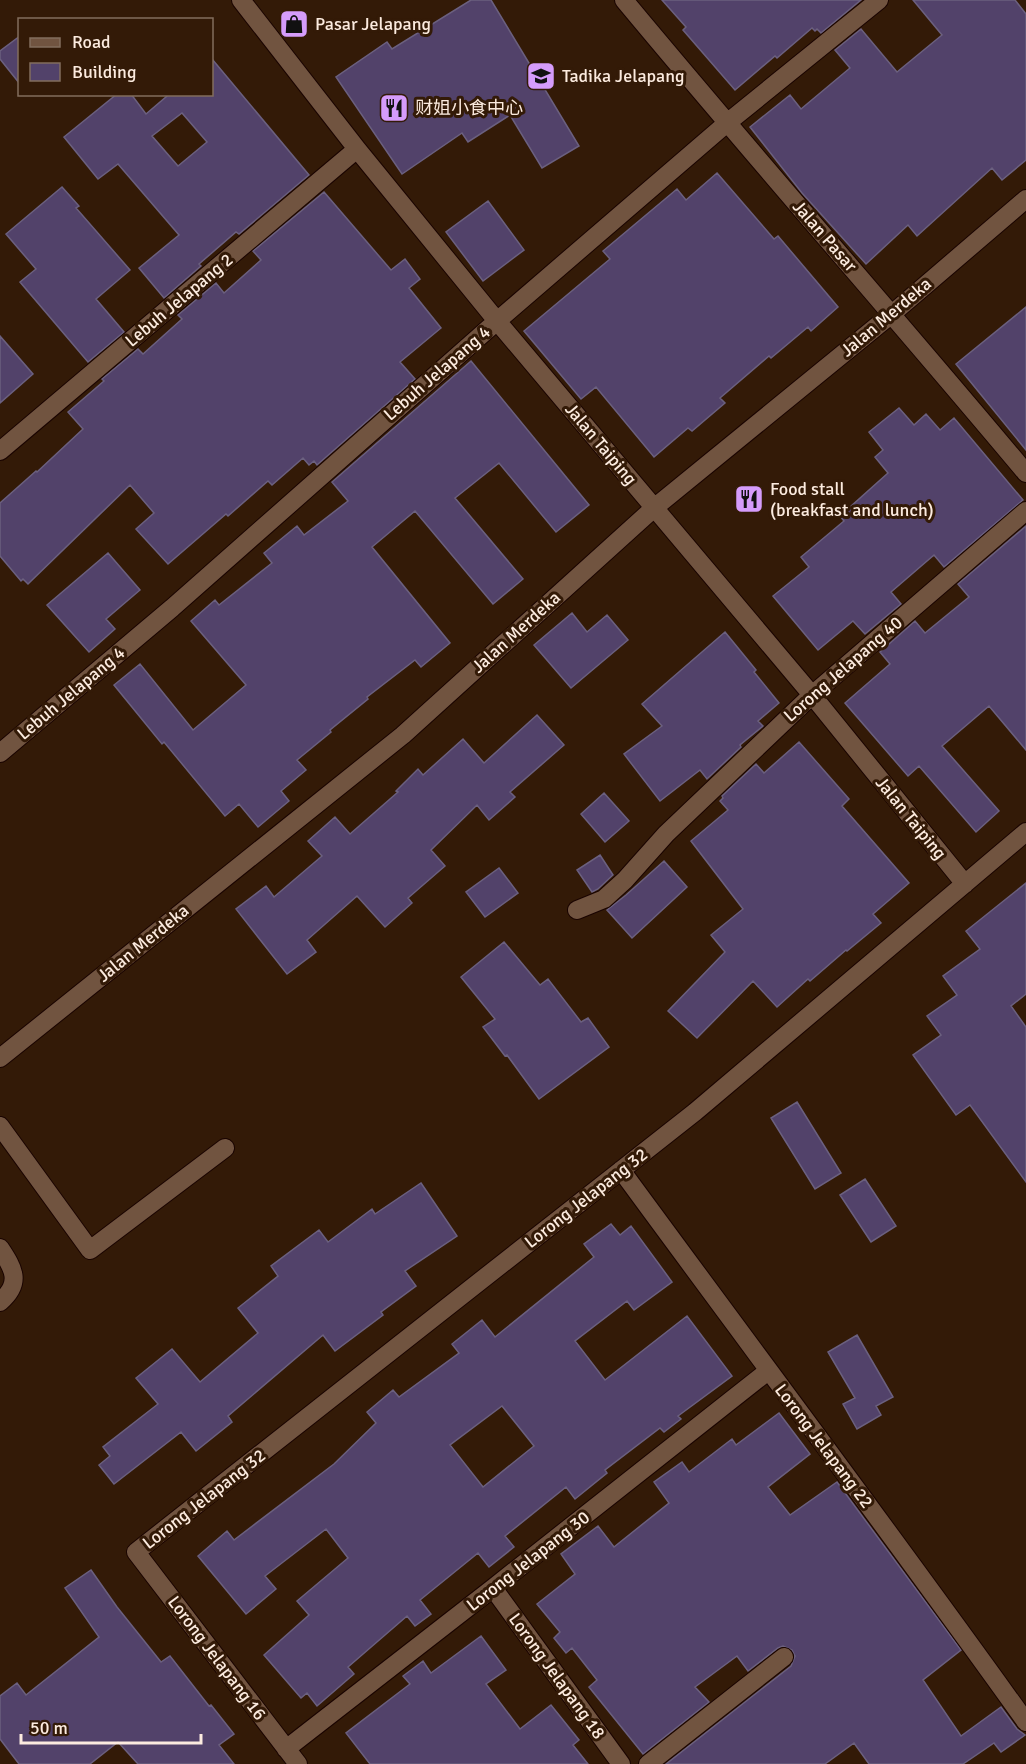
<svg xmlns="http://www.w3.org/2000/svg" width="1026" height="1764" viewBox="0 0 1026 1764" font-family="Signika,'Noto Sans SC',sans-serif">
<rect width="100%" height="100%" fill="#331a07"/>
<path fill="#52426a" stroke="#6b607f" stroke-width="1.5" fill-rule="evenodd" d="M471,0h20l88,146 -37,22 -32,-53 -42,27 -6,-9 -60,41 -66,-97 51,-35 5,7z
M662,0h199l-40,33 -4,-4 -2,2 -3,-3 -35,30 -2,-2 -40,34 -52,-60 3,-3z
M913,0h102l11,14v146l-24,20 -10,-12 -75,68 -9,-11 -42,39 -64,-71 -52,-66 40,-32 11,14 49,-41 -15,-18 26,-21 36,43 45,-37z
M20,36v48l-20,-25v-8z
M212,59l97,116 -70,59 -3,-2 -37,32 2,2 -37,32 -25,-30 40,-33 -61,-71 -20,15 -34,-42 53,-43h14l15,20 21,-18 -1,-2h46zM182,113l25,29 -29,24 -26,-30z
M717,173l57,66 4,-3 60,71 -27,24 -3,-4 -37,31 -2,-2 -49,42 5,5 -33,28 -4,-3 -34,29 -58,-70 -15,12 -57,-68 86,-72 -7,-8 74,-62 9,11z
M62,187l17,19 -3,2 54,62 -34,29 28,33 -36,30 -68,-80 16,-13 -30,-35z
M324,192l67,78 14,-11 15,20 -11,9 32,40 -41,34 15,17 -98,86 -3,-4 -5,4 -6,-7 -31,27 -4,-4 -40,35 -2,-2 -58,50 -32,-35 18,-16 -24,-28 -102,99 -5,-5 -2,2 -21,-25v-53l36,-32 1,1 46,-43 -15,-17 36,-31 -2,-2 36,-30 5,5 39,-35 -4,-4 38,-32 8,10 37,-33 -8,-9z
M488,201l36,49 -41,31 -37,-49z
M1026,307v143l-70,-86z
M0,336l33,38 -33,29z
M471,361l118,144 -33,27 -57,-69 -44,35 68,81 -30,25 -78,-93 -43,36 78,96 -29,24 -6,-7 -48,37 1,2 -38,31 1,2 -34,28 9,10 -25,21 8,10 -31,26 -19,-23 -14,12 -61,-74 -2,2 -48,-59 26,-21 53,66 53,-45 -55,-64 24,-21 4,5 53,-42 -8,-10 33,-27 7,9 44,-34 -16,-19z
M899,408l15,17 12,-11 14,16 14,-12 69,82 -79,67 -10,-12 -43,37 10,12 -36,30 -12,-13 -35,29 -45,-54 36,-29 -8,-10 43,-36 -4,-5 48,-43 -13,-16 8,-7 -14,-18z
M1026,526v224l-37,-44 -47,40 57,65 -23,21 -57,-66 -11,10 -63,-73 45,-39 -10,-12 35,-31 10,12 44,-36 -11,-13z
M108,553l32,37 -34,29 9,10 -26,23 -42,-47z
M572,613l15,19 20,-17 21,25 -57,48 -37,-43z
M725,632l31,38 -2,2 25,31 -21,18 5,5 -23,19 1,2 -34,32 -7,-9 -40,31 -36,-47 38,-28 -20,-22z
M537,715l27,30 -54,47 5,5 -26,23 -12,-15 -46,45 14,16 -37,32 4,5 -27,24 -28,-31 -50,44 9,12 -29,22 -51,-65 30,-23 8,11 48,-41 -14,-15 27,-24 15,17 48,-42 -2,-1 22,-22 5,6 40,-36 21,24z
M799,742l50,57 -7,7 67,77 -36,31 8,9 -34,28 -1,-1 -36,31 -2,-2 -31,28 -24,-26 -56,57 -29,-27 57,-59 -14,-17 32,-26 -52,-68 37,-31 -8,-9 3,-3 -1,-2 34,-32 8,9z
M604,793l25,28 -24,21 -24,-28z
M600,855l13,20 -15,14 -6,3 -15,-22z
M664,861l23,26 -55,51 -25,-28 19,-15z
M499,868l19,25 -33,24 -19,-25z
M1026,883v111l-15,12 15,21v155l-56,-77 -14,10 -43,-60 28,-20 -14,-19 30,-21 -14,-19 37,-27 -14,-18z
M504,942l36,43 8,-6 33,43 7,-4 21,29 -70,52 -32,-44 -2,1 -22,-29 12,-8 -34,-42z
M797,1102l44,71 -26,16 -44,-71z
M865,1179l31,47 -25,16 -31,-47z
M421,1183l36,53 -52,35 11,15 -35,26 2,3 -48,36 -12,-16 -95,81 4,6 -36,29 -15,-19 -67,52 -15,-19 11,-9 -7,-9 55,-43 -22,-26 36,-29 28,33 58,-49 -20,-25 40,-32 -7,-10 48,-36 9,12 44,-33 3,5z
M611,1224l9,11 11,-9 41,56 -38,28 -7,-9 -52,40 30,39 82,-64 45,60 -54,40 3,3 -17,13 -4,-4 -55,42 2,3 -32,26 -9,-12 -61,49 9,11 -25,20 -11,-14 -58,47 11,14 -16,12 -8,-10 -59,51 6,7 -37,32 -10,-13 -6,5 -37,-43 45,-40 -12,-14 51,-43 -22,-29 -61,47 11,13 -30,25 -48,-58 29,-25 7,9 100,-76 42,-41 -9,-11 26,-22 6,7 60,-44 -7,-9 30,-24 13,17 99,-80 -10,-13zM502,1406l32,40 -51,41 -33,-42z
M857,1335l36,62 -17,9 5,9 -24,14 -14,-25 12,-6 -27,-46z
M779,1413l31,41 -42,33 22,28 47,-33 124,168 -38,30 38,56 40,-29 16,22 8,6 -24,17 -7,-9 -31,21h-94l-15,-21 -29,21h-159l125,-98 4,-10 -3,-6 -9,-4 -5,2 -30,23 -11,-15 -42,31 14,15 -66,52 -54,-67 8,-7 -25,-32 -6,5 -12,-15 6,-6 -23,-28 38,-30 -14,-20 37,-28 16,21 55,-44 -15,-21 28,-20 7,10 43,-33 4,6z
M91,1570l26,37 44,55 9,-6 39,50 2,-1 23,29 -15,11 15,19h-96l-20,-22 -28,22h-71l-19,-25v-43l17,-13 9,12 73,-58 -34,-49z
M481,1636l25,34 -20,14 34,45 31,-24 28,35 -6,5 15,19h-218l-24,-31 64,-49 -7,-8 20,-15 8,12z"/>
<g fill="none" stroke-linecap="round" stroke-linejoin="round">
<g stroke="#1a0400" stroke-width="20">
<path id="minor" d="M241,0l116,149 140,172 315,374 153,189
M624,0c132,159 269,314 402,473
M0,451l357,-302
M0,753l172,-145 325,-287 230,-198 152,-123
M577,910l27,-11 21,-19 41,-46 146,-139 214,-184
M0,1058l403,-323 251,-227 239,-195 133,-114
M0,1126l90,124 135,-102
M621,1170c135,184 272,366 405,552
M0,1248c14,21 22,35 0,54
M493,1588l128,176
M286,1749l207,-161 275,-217
M298,1764l-162,-212 559,-440 331,-280
M648,1764l136,-107"/>
</g>
<use href="#minor" stroke="#715440" stroke-width="18"/>
</g>
<defs>
<g id="shop-square" transform="scale(1.5)"><rect x="-9" y="-9" width="18" height="18" rx="4" fill="#d59cfb" stroke="#331a07"/><path d="M-5-2.5h2.3a2.7 3.5 0 0 1 5.4 0H5L5.5 6h-11ZM-1.5-2.5h3a1.5 2.3 0 0 0-3 0Z" fill="#111"/></g>
<g id="school-square" transform="scale(1.5)"><rect x="-9" y="-9" width="18" height="18" rx="4" fill="#d59cfb" stroke="#331a07"/><path d="M0-5L7-2L0 1L-7-2ZM-4 1L0 2.5L4 1V4Q0 6-4 4Z" fill="#111"/></g>
<g id="restaurant-square" transform="scale(1.5)"><rect x="-9" y="-9" width="18" height="18" rx="4" fill="#d59cfb" stroke="#331a07"/><path d="M-5-6h1v4h1v-4h1v4h1v-4h1v5L-1.5 .5V6h-2V.5L-5-1ZM5-6V6H3V1.5H1.5Q1.5-4 5-6Z" fill="#111"/></g>
</defs>
<g fill-rule="evenodd">
<use href="#shop-square" x="294" y="24"/>
<use href="#school-square" x="541" y="76"/>
<use href="#restaurant-square" x="394" y="108"/>
<use href="#restaurant-square" x="749" y="499"/>
</g>
<g text-anchor="middle" dominant-baseline="central" stroke-width="6" stroke-linejoin="round" paint-order="stroke">
<g font-size="18" fill="#fcebdf" stroke="#331a07" text-anchor="start">
<text x="315" y="24">Pasar Jelapang</text>
<text x="562" y="76">Tadika Jelapang</text>
<text x="415" y="108">财姐小食中心</text>
<text x="770" y="489">Food stall<tspan x="770" dy="21">(breakfast and lunch)</tspan></text>
</g>
<g font-size="18" fill="#fcebdf" stroke="#331a07">
<text transform="translate(825 236) rotate(49)">Jalan Pasar</text>
<text transform="translate(179 300) rotate(-40)">Lebuh Jelapang 2</text>
<text transform="translate(886 317) rotate(-40)">Jalan Merdeka</text>
<text transform="translate(437 373) rotate(-41)">Lebuh Jelapang 4</text>
<text transform="translate(601 444) rotate(50)">Jalan Taiping</text>
<text transform="translate(516 632) rotate(-42)">Jalan Merdeka</text>
<text transform="translate(843 669) rotate(-41)">Lorong Jelapang 40</text>
<text transform="translate(71 693) rotate(-40)">Lebuh Jelapang 4</text>
<text transform="translate(911 818) rotate(51)">Jalan Taiping</text>
<text transform="translate(143 943) rotate(-39)">Jalan Merdeka</text>
<text transform="translate(586 1198) rotate(-38)">Lorong Jelapang 32</text>
<text transform="translate(824 1446) rotate(53)">Lorong Jelapang 22</text>
<text transform="translate(204 1499) rotate(-38)">Lorong Jelapang 32</text>
<text transform="translate(528 1561) rotate(-38)">Lorong Jelapang 30</text>
<text transform="translate(217 1658) rotate(53)">Lorong Jelapang 16</text>
<text transform="translate(557 1676) rotate(54)">Lorong Jelapang 18</text>
</g>
</g>
<rect x="18" y="18" width="195" height="78" fill="#331a07" stroke="#836e5d" stroke-width="1.5"/>
<rect x="30" y="38" width="30" height="9" fill="#715440" stroke="#836e5d" stroke-width="1.5"/>
<text x="72" y="48" font-size="18" fill="#fcebdf">Road</text>
<rect x="30" y="63" width="30" height="18" fill="#52426a" stroke="#836e5d" stroke-width="1.5"/>
<text x="72" y="78" font-size="18" fill="#fcebdf">Building</text>
<path d="M21 1734v9h180v-9" fill="none" stroke="#fcebdf" stroke-width="3"/>
<text x="30" y="1734" font-size="18" fill="#fcebdf" stroke="#331a07" stroke-width="4.5" paint-order="stroke">50 m</text>
</svg>
